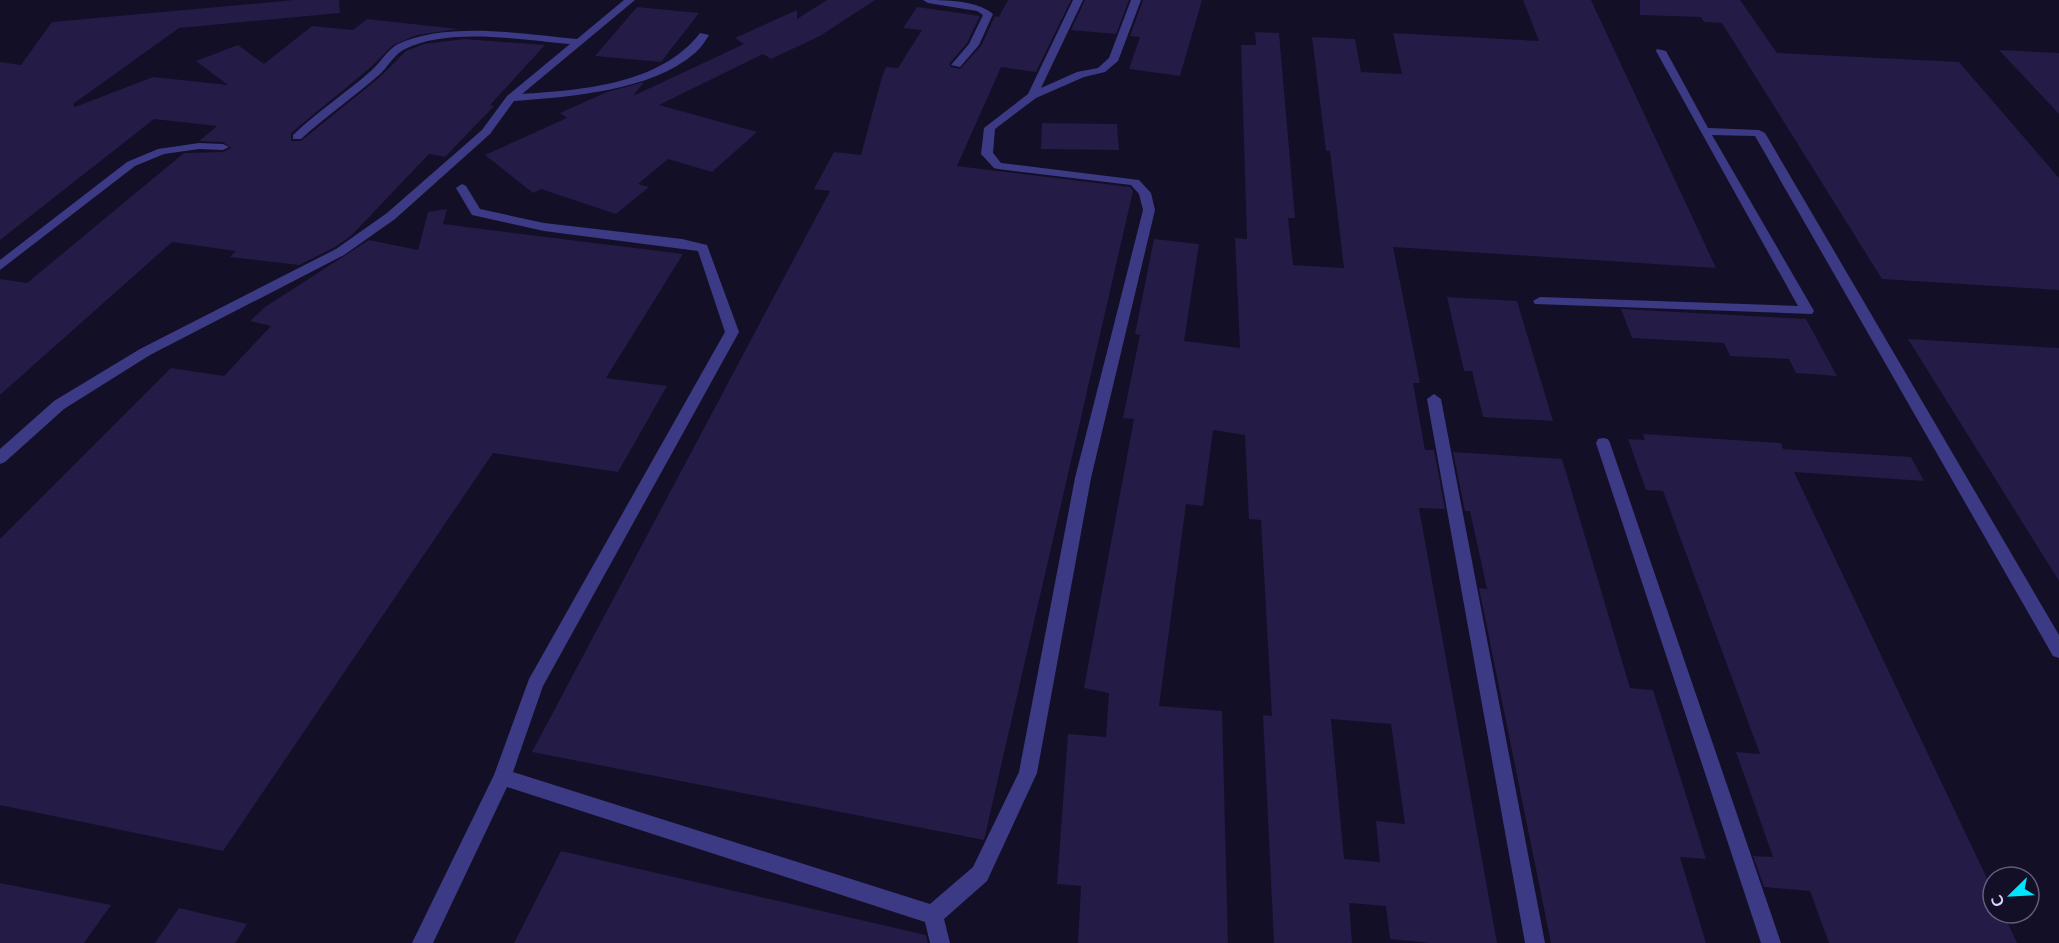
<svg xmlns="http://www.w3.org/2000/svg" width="2059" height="943" viewBox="0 0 2059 943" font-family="'Nunito Sans',sans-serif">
<rect width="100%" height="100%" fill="#130f26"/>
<path fill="#241b47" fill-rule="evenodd" d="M294,0h45l1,13 -161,15 -106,76 2,3 78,-30 75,8 -32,-24 42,-16 26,19 48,-38 41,4 14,-11 91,10 -41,6 -24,10 -23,23 -79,65v8h10l79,-64 26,-26 18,-7 40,-5 81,6 -55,60 4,1 -49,51 -16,-3 -78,82 -16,11 -36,18 -69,-8 6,-6 -64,-9 -172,153v-116l27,4 157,-130 39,-1 8,-4 -8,-6 -24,-1 18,-15 -63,-7 -154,121v-178l21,3 31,-43z
M827,0h48l-55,36 -49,23 -8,-5 -104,51 98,27 -45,40 -44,-13 -30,25 11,3 -33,27 -75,-25 -8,4 -48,-38 82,-37 -7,-5 47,-21 37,-10 -11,14 111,-52 -9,-6 62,-28v9z
M1008,0h63l-35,72 -35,-5 -44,99 173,21 3,4 -149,649 -452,-88 298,-561 -16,-2 20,-37 27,3 21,-78 4,-10 12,1 24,-38 -19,-2 14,-21 63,9 -13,27 -18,21 2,3 9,2 21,-23 14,-30 4,1z
M1085,0h44l-13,34 -45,-4z
M1143,0h59l-22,76 -51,-7 11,-32 -10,-1z
M1523,0h68l125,268 -323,-21 27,136h-7l12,67h9l11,59 -26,-1 78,435h-67l-40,-4 -4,-33 -37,-3 3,40h-78l-11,-228 9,1 -11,-196 -12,-1 -4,-84 -32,-5 -10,76 -17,-2 -27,202 63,5 6,232h-150l3,-57 -24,-2 11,-150 38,3 3,-44 -25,-5 50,-269 -11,-1 17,-83 -5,-1 19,-95 45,5 -15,97 56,7 -5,-110 12,1 -6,-194h15l-1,-13 24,1 16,185h-7l5,47 51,3 -14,-117h-4l-14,-114 43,2 6,33 41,2 -9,-41 146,8zM1331,719l60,5 14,100 -29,-3 4,41 -36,-3z
M1640,0h100l37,53 182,9 100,116v112l-177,-11 -160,-256 -18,-1 -3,-5 -61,-2z
M637,7l62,6 -38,49 -66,-6z
M1999,50l60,3v61z
M1042,123l75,1 2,26 -78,-1z
M447,209l-4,15 240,30 -77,124 61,8 -49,86 -125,-19 -270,398 -223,-46v-266l171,-171 53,8 47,-50 -21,-5 15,-14 104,-67 49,10 10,-38z
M1447,297l70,4 36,120 -70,-4 -11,-46h-8z
M1621,309l185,10 31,57 -41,-3 -7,-14 -59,-3 -6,-13 -92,-5z
M1908,339l151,9v233z
M1643,434l138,9 2,6 128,8 13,24 -130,-9 199,419v22h10l14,30h-188l-19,-52 -46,-4 -11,-31 20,1 -37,-105 24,2 -97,-263 -17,-1 -18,-51 17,1z
M1453,452l109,7 68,229 23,2 53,169 -26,-2 26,86h-155l-72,-355 8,1 -17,-78h-5z
M561,851l365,84 2,8h-414z
M0,883l111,22 -27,38h-84z
M179,908l68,16 -12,19h-80z"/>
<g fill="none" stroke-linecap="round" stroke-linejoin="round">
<path fill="#3d3a85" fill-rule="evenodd" d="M624,0h11l-113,94c61,-4 139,-10 178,-61l9,2c-4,6 -8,13 -14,18 -43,38 -126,44 -181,48l-24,33 -95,85 -51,36 -194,100 -86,54 -59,53 -5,2v-15l54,-48 86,-52 196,-100 51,-36 95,-83 25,-34 63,-52c-48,-4 -120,-17 -165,5 -10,4 -17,18 -26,26 -25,22 -53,41 -78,64h-8v-4c25,-24 53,-42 79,-65 8,-7 16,-21 26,-26 50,-23 126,-10 179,-5z
M923,0c21,0 54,0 70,14l-14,31 -19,22 -9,-2 18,-21 14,-29 -6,-4 -49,-8z
M1073,0h10l-42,88 36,-16 21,-4 11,-10 22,-58h10l-23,61 -13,11 -21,5 -48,21 -41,31 -2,24 8,10 138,17 12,13 4,17 -64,268 -54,295 -50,108 -43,38 6,24h-20l-5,-21 -418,-135 -74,156h-21l82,-168 35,-96 196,-347 -27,-81 -154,-20 -72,-16 -16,-27 6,-4 4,2 14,23 64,14 138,16 25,6 32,87 -196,354 -30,86 417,132 43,-37 46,-95 56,-294 68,-268 -4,-16 -8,-9 -133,-16 -4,-1 -13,-14 3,-26 44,-34z
M1657,49l9,2 42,77 51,2 6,3 294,502v23l-6,-2 -298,-520 -43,-1 102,176 -2,3 -277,-10 -2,-3 7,-4 258,9 -142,-255z
M199,143l24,1 6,3 -6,3 -24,-1 -35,5 -29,12 -135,104v-10l127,-98 31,-13z
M1434,394l7,5 104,544h-20l-98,-544z
M1603,438l5,1 2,4 171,500h-20l-165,-500 2,-4z"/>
</g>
<g transform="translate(2011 895) rotate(246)"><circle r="28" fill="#130f26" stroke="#625e7d" stroke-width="1.5"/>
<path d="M0-4.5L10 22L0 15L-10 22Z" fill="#00e5ff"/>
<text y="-9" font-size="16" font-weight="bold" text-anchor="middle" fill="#d9d4ff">С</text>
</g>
</svg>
